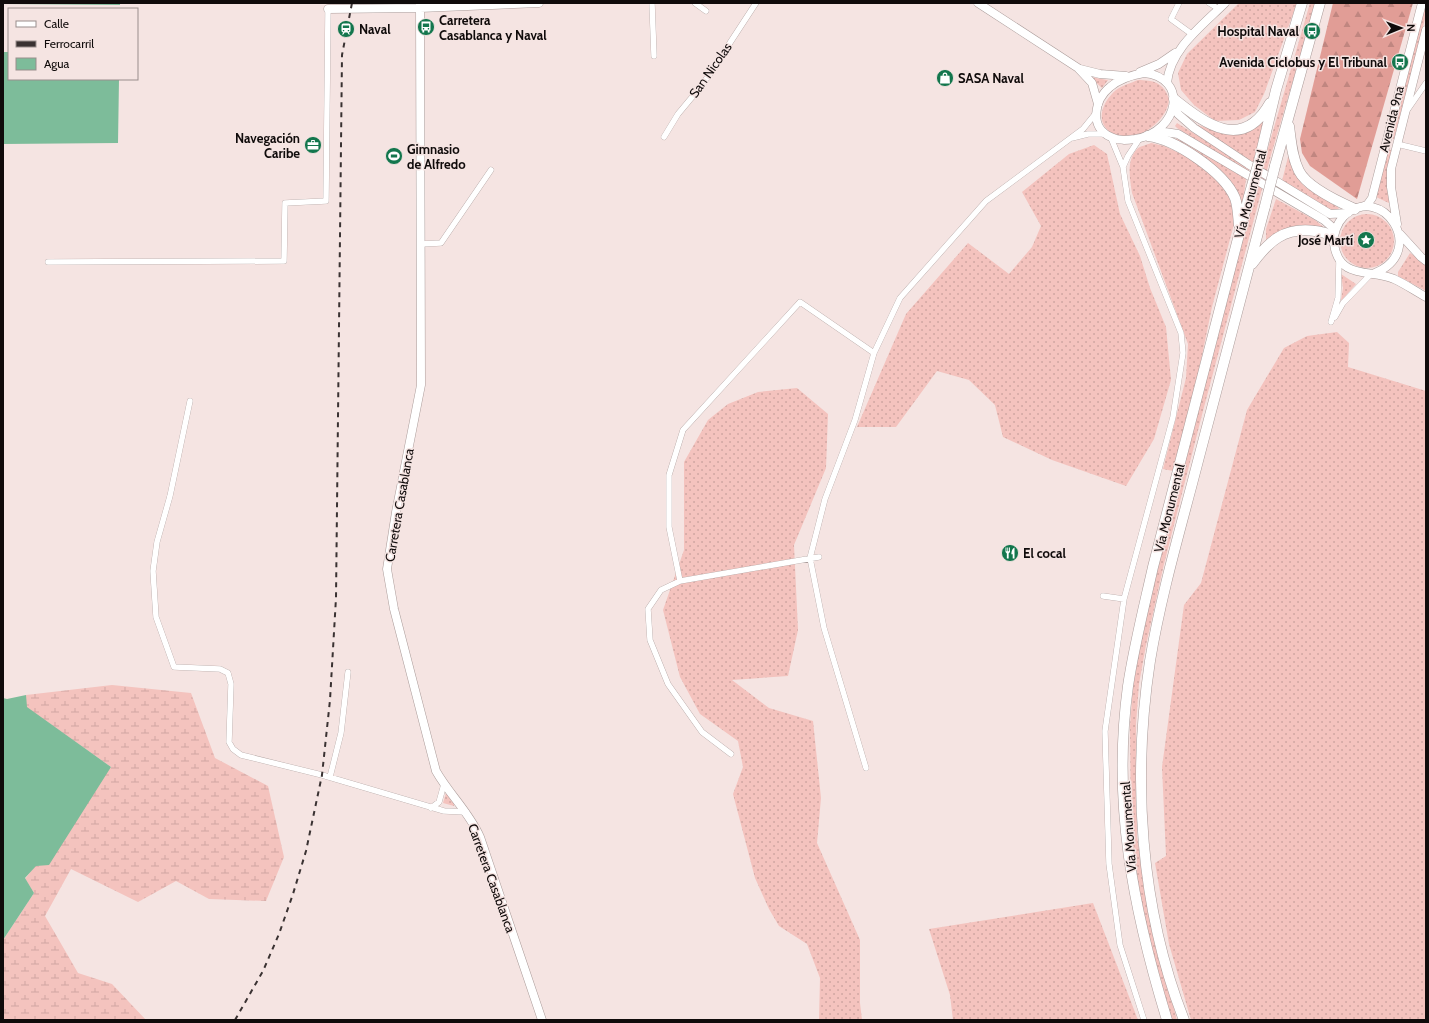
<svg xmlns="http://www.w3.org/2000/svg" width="1429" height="1023" viewBox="0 0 1429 1023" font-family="Cabin,sans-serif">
<defs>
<pattern id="grass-dots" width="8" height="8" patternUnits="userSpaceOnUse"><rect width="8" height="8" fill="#f4c3be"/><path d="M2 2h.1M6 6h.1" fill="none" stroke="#d0a6a2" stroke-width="1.8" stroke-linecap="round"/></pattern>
<pattern id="forest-firs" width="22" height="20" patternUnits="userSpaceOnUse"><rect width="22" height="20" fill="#e19d96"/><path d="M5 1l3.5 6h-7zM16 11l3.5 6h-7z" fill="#c08680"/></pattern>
<pattern id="wetland-marsh" width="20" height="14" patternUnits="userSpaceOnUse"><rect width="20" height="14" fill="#f4c3be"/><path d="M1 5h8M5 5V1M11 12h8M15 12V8" fill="none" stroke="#d0a6a2"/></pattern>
</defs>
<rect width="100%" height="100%" fill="#f5e4e2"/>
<path fill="url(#grass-dots)" d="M1239,3h58l-33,91 -9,18 -16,8 -24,1 -21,-16 -13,-15 -3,-17 9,-19z
M1310,3h6l-45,152 -68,256 -39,153 -18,81 -7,39 -3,40 1,112 15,92 25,92h-6l-25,-90 -15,-92 -1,-112 3,-40 7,-39 18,-81 39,-153 58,-220z
M1425,3l1,12 -32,124 -5,-1z
M1090,77l18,3 -6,8z
M1138,80c16,0 26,3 31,19 -1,24 -38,49 -59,33 -16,-12 -6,-32 6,-42 7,-5 15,-7 22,-10z
M1263,119l2,7 -12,36 -59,-38 24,7z
M1177,123l73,45 -2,4 -71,-44 -2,-2z
M1169,138l13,2 64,39 -4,30c-3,-38 -45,-54 -73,-71z
M1151,143l13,3 28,13 26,19 16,27v19l-22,83 -13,63 -26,101 -10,-2 23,-91 2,-34 -56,-151c-2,-14 -6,-32 5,-44 3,-3 10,-4 14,-6z
M1094,145l13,9 13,60 20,42 10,32 16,39 5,53 -17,59 -28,47 -74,-26 -49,-23 -8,-32 -26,-25 -32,-9 -41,56h-39l49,-113 62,-71 41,31 23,-27 9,-21 -19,-34 47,-38z
M1388,149l5,2 -2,53 -15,-7z
M1289,153l5,20 10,13 35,22 -2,2h-6l-49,-29z
M1276,199l39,21 12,10 -46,1 -15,9v-11z
M1340 241a27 27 0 1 1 54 0a27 27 0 1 1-54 0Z
M1410,253l16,10v28l-28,-15v-4z
M1341,274l15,10 -14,16h-1l2,-12z
M1337,332l12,11 -1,24 78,24v629h-235l-22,-76 -14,-81 11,-7 -4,-89 22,-162 17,-22 46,-173 37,-62 23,-12z
M797,388l31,26 -2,54 -32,77 4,85 -10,46 -56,4 37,28 44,13 8,77 -4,45 43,97v63l2,17h-43l1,-42 -13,-34 -28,-18 -10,-17 -14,-31 -22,-84 10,-27 -5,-26 -38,-27 -20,-37 -17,-67 21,-60v-88l24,-42 20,-16 30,-12z
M446,793l8,10v3l-11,-3z
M1093,903l45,117h-185l-3,-25 -21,-66z"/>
<path fill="url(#forest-firs)" d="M1333,3h80l-56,196 -47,-33 -8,-13 -2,-14z"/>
<path fill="url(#wetland-marsh)" d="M112,685l79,8 24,65 53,28 16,71 -18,44 -57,-2 -33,-18 -38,21 -67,-33 -26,47 33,57 34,11 34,36h-143v-80l31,-47 -9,-14 86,-112 -85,-60v-12z"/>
<path fill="#7dbc9a" d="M3,3h117v2l-117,-1z
M3,52h6v27h110l-1,64 -115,1z
M26,695l1,12 84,60 -62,98 -13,1 -11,12 9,15 -31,47v-242l4,1z"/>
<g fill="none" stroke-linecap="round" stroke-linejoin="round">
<g stroke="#aa9b99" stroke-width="6">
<path id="street" d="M652,3l2,53
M695,3l11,8
M1179,3l-8,16 22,16
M1209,3l10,6
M1408,109l18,-26
M664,137l14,-23 25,-30 53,-81
M1072,138l16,-4h17
M1111,138l12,29 5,34 53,132 2,20 -10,64 -49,182 -19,132 4,133 11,81 24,75
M1397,144l29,7
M1123,167l5,-11 12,-18
M421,244l20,-1 50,-73
M48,262l236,-1 1,-58 41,-2 2,-192
M1335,317l8,-14 28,-29
M1331,322l7,-24 1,-39
M190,401l-20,95 -13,46 -4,29 3,46 18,50 46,2 8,4 3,11 -2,58 4,7 8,6 81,20 122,36 22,1
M680,581l-11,-54v-52l14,-45 117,-128 74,51
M1103,596l21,3
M731,754l-29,-22 -34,-48 -18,-44 -2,-31 13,-19 19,-9 139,-24
M866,768l-42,-140 -14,-70 15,-59 30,-79 19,-67 26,-55 86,-97 97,-72 13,-16
M330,777l11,-44 7,-61
M431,808l8,-6 5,-18"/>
</g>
<g stroke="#aa9b99" stroke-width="9">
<path id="secondary" d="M420,3l1,382 -25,127 -9,57 7,40 42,162c13,23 33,41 44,66l62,183
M978,3l100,65 14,15 6,21
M328,9l92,-1 119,-5
M1080,69l20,5 26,2
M1140,72l19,-8 16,-11
M1144,73c45,4 36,59 -9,66 -8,1 -16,2 -24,-2 -22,-9 -17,-37 -1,-50 9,-8 22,-12 34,-14z
M1167,83c3,-34 35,-57 58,-80
M1174,104l4,10 16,14 54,36 82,50 18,-1
M1158,131l20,3 146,86 8,7 3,5
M1361,207l6,-2 5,-7 50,-195
M1397,224l-6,-37v-18l35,-139
M1400,234l21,23 5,4
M1375,273c54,-22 7,-92 -31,-57 -7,7 -11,18 -10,28 5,36 36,25 60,35 11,5 21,12 32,18"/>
</g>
<g stroke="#aa9b99" stroke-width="11">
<path id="highway" d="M1174,99c31,25 69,53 96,4
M1289,126c2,15 3,31 10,45 8,16 40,31 56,38
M1148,136c27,3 76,36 87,62 3,8 3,18 4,27
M1259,161l17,-71 26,-87
M1275,166l45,-163
M1252,264c17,-23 32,-37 63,-33 8,1 14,2 19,9
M1167,1020c-34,-111 -55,-217 -39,-334 6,-40 16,-79 25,-119l96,-371
M1184,1020c-44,-112 -52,-241 -34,-359 11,-67 31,-134 48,-200 22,-85 44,-170 67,-255"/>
</g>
<use href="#street" stroke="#fff" stroke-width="5.5"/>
<use href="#secondary" stroke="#fff" stroke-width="8"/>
<use href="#highway" stroke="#fff" stroke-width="10"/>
<path stroke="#3a3232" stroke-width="2" stroke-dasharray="5 5" stroke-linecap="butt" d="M235,1020l28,-49 16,-37 14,-40 13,-43 16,-76 8,-75 6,-102 6,-543 10,-52"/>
<g stroke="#aa9b99" stroke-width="11" stroke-linecap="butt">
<path id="highway-bridge" d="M1249,196l10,-35
M1265,206l10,-40"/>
</g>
<use href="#highway-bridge" stroke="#fff" stroke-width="10"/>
</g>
<defs>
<g id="bus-disc" transform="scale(0.9)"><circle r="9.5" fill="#13764d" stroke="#f5e4e2"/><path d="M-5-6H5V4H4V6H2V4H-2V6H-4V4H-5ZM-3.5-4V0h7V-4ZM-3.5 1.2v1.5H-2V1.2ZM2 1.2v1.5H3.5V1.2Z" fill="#fff"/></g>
<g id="station-disc" transform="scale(0.9)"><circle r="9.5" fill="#13764d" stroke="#f5e4e2"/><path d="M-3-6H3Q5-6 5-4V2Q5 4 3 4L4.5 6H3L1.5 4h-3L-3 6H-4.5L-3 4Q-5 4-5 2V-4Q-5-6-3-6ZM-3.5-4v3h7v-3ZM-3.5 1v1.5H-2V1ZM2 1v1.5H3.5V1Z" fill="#fff"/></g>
<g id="shop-disc" transform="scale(0.9)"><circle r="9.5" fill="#13764d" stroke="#f5e4e2"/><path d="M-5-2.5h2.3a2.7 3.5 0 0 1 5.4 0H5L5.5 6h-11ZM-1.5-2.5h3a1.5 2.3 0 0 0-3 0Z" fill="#fff"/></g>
<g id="office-disc" transform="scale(0.9)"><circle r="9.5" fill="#13764d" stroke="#f5e4e2"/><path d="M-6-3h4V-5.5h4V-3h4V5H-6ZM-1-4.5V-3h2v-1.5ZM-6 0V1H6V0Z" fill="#fff"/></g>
<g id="stadium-disc" transform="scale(0.9)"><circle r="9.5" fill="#13764d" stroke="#f5e4e2"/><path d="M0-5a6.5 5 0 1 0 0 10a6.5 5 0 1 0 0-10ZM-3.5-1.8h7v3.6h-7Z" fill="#fff"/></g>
<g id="sight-disc" transform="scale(0.9)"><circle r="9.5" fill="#13764d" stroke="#f5e4e2"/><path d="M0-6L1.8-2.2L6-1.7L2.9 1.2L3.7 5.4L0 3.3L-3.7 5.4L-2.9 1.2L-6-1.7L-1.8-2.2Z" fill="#fff"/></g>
<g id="restaurant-disc" transform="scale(0.9)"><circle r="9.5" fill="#13764d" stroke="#f5e4e2"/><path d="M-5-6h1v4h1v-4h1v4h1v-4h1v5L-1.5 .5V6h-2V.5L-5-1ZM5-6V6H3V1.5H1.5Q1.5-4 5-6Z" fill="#fff"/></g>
</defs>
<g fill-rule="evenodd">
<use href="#bus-disc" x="426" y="27"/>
<use href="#station-disc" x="346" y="29"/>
<use href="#bus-disc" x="1312" y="31"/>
<use href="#bus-disc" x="1400" y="62"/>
<use href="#shop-disc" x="945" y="78"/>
<use href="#office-disc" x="313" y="145"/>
<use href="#stadium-disc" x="394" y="156"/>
<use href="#sight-disc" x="1366" y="240"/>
<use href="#restaurant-disc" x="1010" y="553"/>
</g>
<g text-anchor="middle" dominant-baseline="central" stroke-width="3" stroke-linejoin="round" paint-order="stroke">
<g font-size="13" font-weight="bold" fill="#100b0b" stroke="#f5e4e2" text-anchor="start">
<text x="439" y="20">Carretera<tspan x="439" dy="15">Casablanca y Naval</tspan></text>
<text x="359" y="29">Naval</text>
<text x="1299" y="31" text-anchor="end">Hospital Naval</text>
<text x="1387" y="62" text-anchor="end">Avenida Ciclobus y El Tribunal</text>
<text x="958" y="78">SASA Naval</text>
<text x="300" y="138" text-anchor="end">Navegación<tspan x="300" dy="15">Caribe</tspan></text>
<text x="407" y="149">Gimnasio<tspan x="407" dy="15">de Alfredo</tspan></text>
<text x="1353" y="240" text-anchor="end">José Martí</text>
<text x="1023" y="553">El cocal</text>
</g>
<g font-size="13" fill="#100b0b" stroke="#f5e4e2">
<text transform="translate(710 70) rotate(-55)">San Nicolas</text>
<text transform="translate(1391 119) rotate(-76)">Avenida 9na</text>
<text transform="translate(1250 194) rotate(-75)">Vía Monumental</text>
<text transform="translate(399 505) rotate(-80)">Carretera Casablanca</text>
<text transform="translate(1169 508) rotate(-76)">Vía Monumental</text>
<text transform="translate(1128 827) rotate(-94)">Vía Monumental</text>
<text transform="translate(492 878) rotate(70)">Carretera Casablanca</text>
</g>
</g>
<rect width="1429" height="1023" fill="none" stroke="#100b0b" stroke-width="8"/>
<rect x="8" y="8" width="130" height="72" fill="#f5e4e2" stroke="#998d8c"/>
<rect x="16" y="21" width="20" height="6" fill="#ffffff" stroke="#998d8c"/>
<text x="44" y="28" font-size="12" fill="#100b0b">Calle</text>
<rect x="16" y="41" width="20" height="6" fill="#3a3232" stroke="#998d8c"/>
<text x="44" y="48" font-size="12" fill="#100b0b">Ferrocarril</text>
<rect x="16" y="58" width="20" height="12" fill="#7dbc9a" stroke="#998d8c"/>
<text x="44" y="68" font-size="12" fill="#100b0b">Agua</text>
<g transform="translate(1401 28) rotate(89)" stroke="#f5e4e2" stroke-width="3" paint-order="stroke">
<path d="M0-3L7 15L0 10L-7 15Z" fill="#100b0b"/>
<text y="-6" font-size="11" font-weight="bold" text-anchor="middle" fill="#100b0b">N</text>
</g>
</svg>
